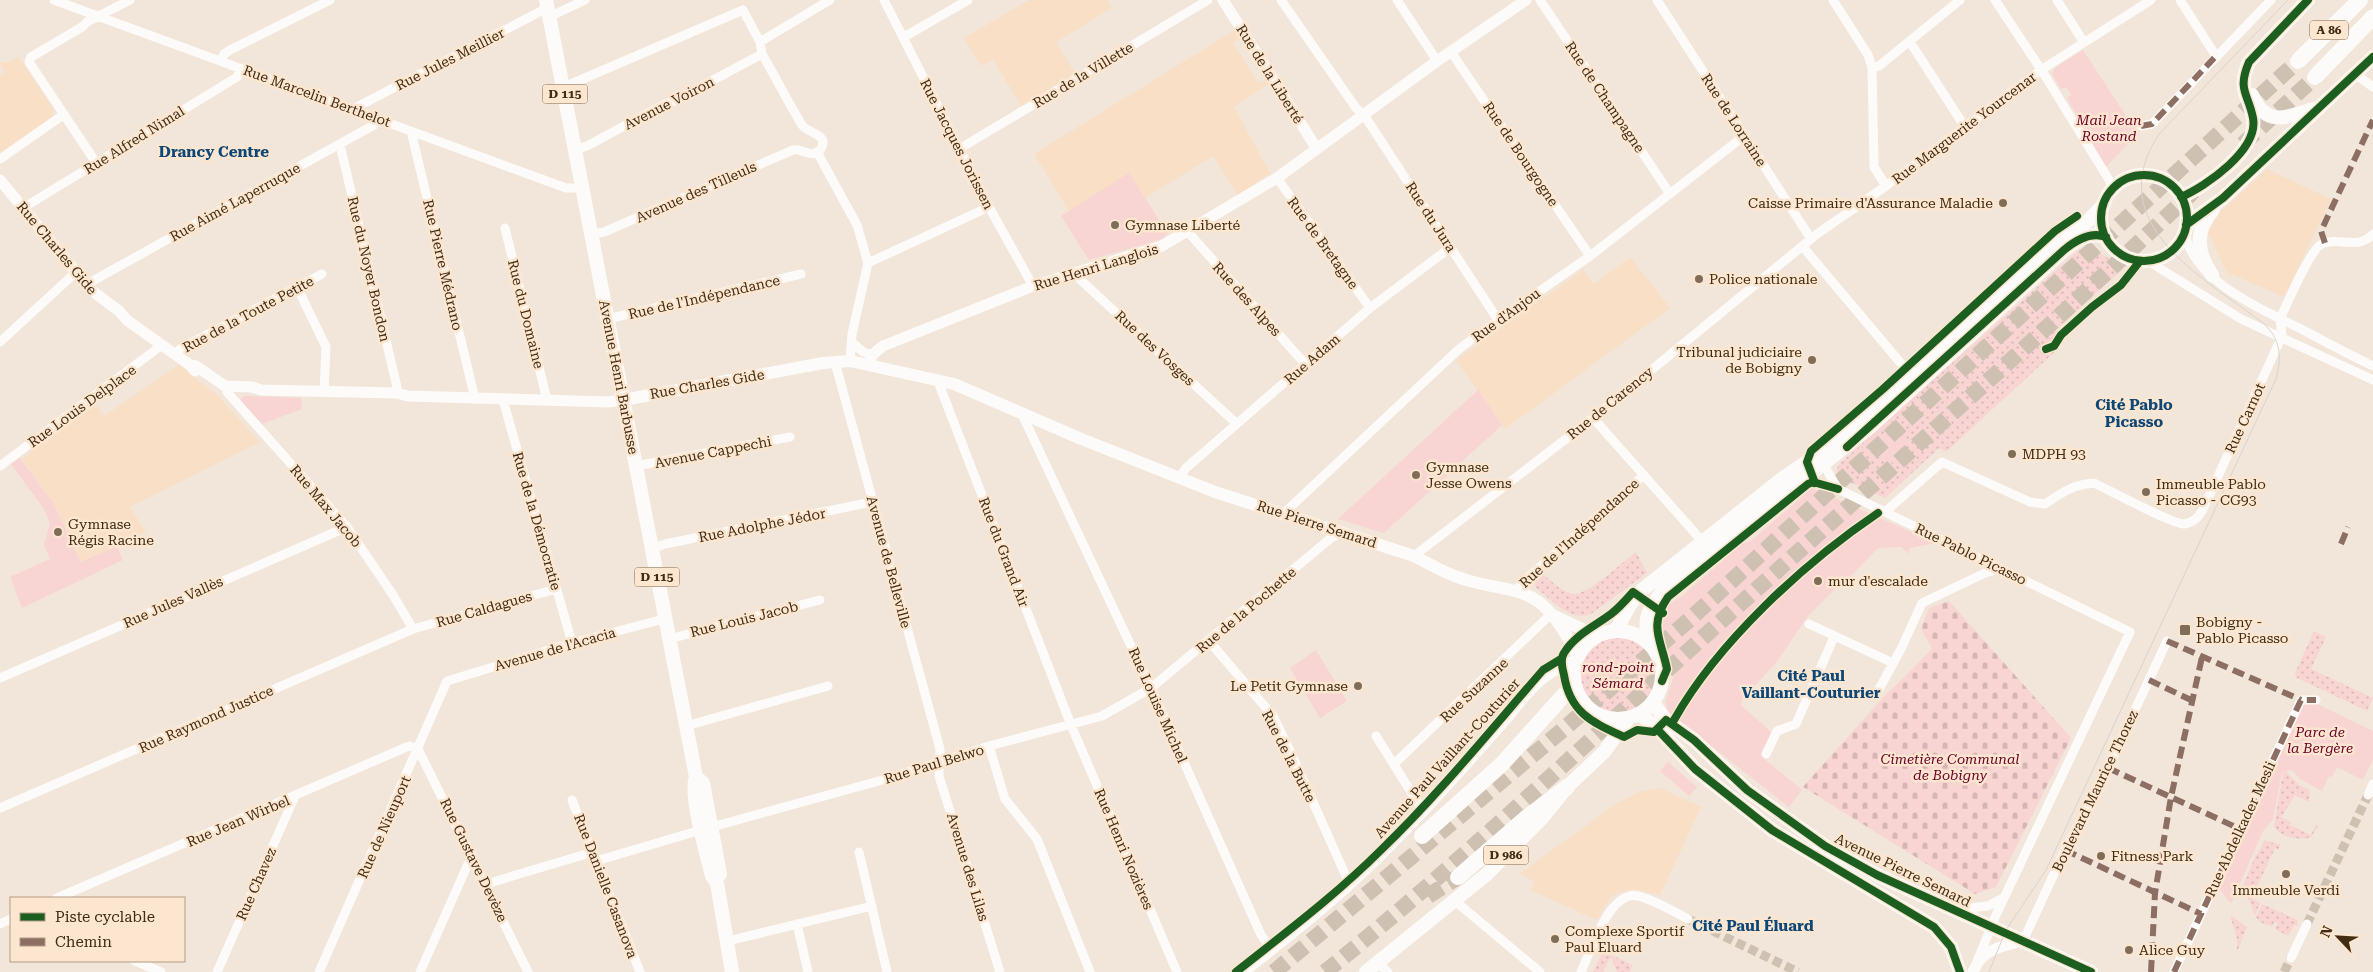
<svg xmlns="http://www.w3.org/2000/svg" width="2373" height="972" viewBox="0 0 2373 972" font-family="'Roboto Serif',serif">
<defs>
<pattern id="grass-dots" width="8" height="8" patternUnits="userSpaceOnUse" patternTransform="scale(1.25)"><rect width="8" height="8" fill="#f8d4d3"/><path d="M2 2h.1M6 6h.1" fill="none" stroke="#d6b6b4" stroke-width="1.8" stroke-linecap="round"/></pattern>
<pattern id="cemetery-stones" width="16" height="16" patternUnits="userSpaceOnUse" patternTransform="scale(1.25)"><rect width="16" height="16" fill="#f8d4d3"/><path d="M2 7V4a2 2 0 0 1 4 0v3zM10 15v-3a2 2 0 0 1 4 0v3z" fill="#d6b6b4"/></pattern>
</defs>
<rect width="100%" height="100%" fill="#f2e6da"/>
<path fill="#f8dfc5" d="M1029,0h78l5,8 -56,34 19,31 -54,33 -28,-47 -12,7 -17,-28z
M1235,30l6,8 -8,5 25,40 8,-4 3,5 -35,23 36,66 -32,22 -25,-39 -68,42 -16,-24 -60,37 -35,-57z
M18,56l36,54 -2,7 -52,37v-79l4,-3 -4,-10 7,1z
M2267,169l64,30 -47,98 -51,-22 -4,2 -21,-44 10,-19z
M1630,257l40,51 -165,121 -49,-69 127,-90 11,14z
M179,365l38,30 43,47 -130,65 16,25 -64,30 -28,-58 -32,-45 74,-54 8,11z
M1660,788l41,19 -41,88 -26,-6 -17,4 -8,6 -12,21 -67,-30 5,-8 -15,-9 96,-69 22,-12z"/>
<path fill="url(#grass-dots)" d="M2080,249c17,-1 30,10 43,20l-67,61 3,18 -113,104 -7,-4 -54,50 -49,-22 2,-11z
M1636,552l11,21 -56,41c-22,8 -38,-14 -55,-26l-2,-7 9,-7c8,7 18,17 29,20 14,3 52,-33 64,-42z
M2314,631l12,6 -15,32 62,29 -6,13 -70,-33 -2,-5z
M1579 675a38 38 0 1 1 76 0a38 38 0 1 1-76 0Z
M2286,771l13,14 11,5 -1,12 -14,-7 -14,22 10,5 -1,3 21,10 5,-10 2,1 -7,11c-12,4 -30,0 -37,-10l9,-54z
M2265,840l15,5 -1,5 -4,-2 -23,50 8,5 -5,12 -12,-29 12,-29z
M2262,904l36,16 -1,6 -3,-1 -6,11 -13,-7 3,-6 -3,-1 -3,4c-5,-2 -12,-1 -16,-9z
M2230,915l17,12 -10,25v-13z
M1603,951l30,14 -3,7h-13l-5,-13 -2,-1 -7,14h-10z"/>
<path fill="url(#cemetery-stones)" d="M1949,601l122,137 -75,149 -21,7 -172,-107 76,-85 53,-53 -11,-20 8,-21z"/>
<path fill="#f8d4d3" d="M2083,50l49,75 3,-1 5,7 -34,36 -39,-69 4,-3 -5,-8 -5,2 -9,-15 3,-6z
M1129,173l39,61 -9,6 -70,20 -28,-44z
M1478,390l24,35 -118,108 -46,-14z
M244,396l57,2 1,11 -40,15 -22,-24z
M1886,428l21,10 -12,26 -21,-10z
M20,458l34,46 27,58 36,-16 6,14 -101,48 -12,-31 40,-18 -6,-14 6,-21 -6,-15 -33,-45z
M1812,488l124,55 -26,5 -2,6 -6,-7 -24,1 -29,30 -1,-2 -40,40 -33,48 -33,35 -1,6 32,29 -11,23 40,33 -13,17 -122,-96 -1,-11 10,-31 -13,-29 -1,-26 6,-9 14,-9 61,-53 8,-2z
M1316,650l31,51 -27,17 -30,-50z
M2307,703h8l58,28v28l-10,21 -26,-13 -5,10 -3,-1 -7,15 -22,-12 -8,-9 -10,2 -9,48 -10,11 -32,73 -14,-18 86,-181z
M1668,762l29,25 -8,9 -29,-25z"/>
<g fill="none" stroke-linecap="round" stroke-linejoin="round">
<path stroke="#cfc1b2" stroke-width="9" stroke-dasharray="9 4.5" stroke-linecap="butt" d="M1688,919l110,53
M2307,924l61,-129
M2284,972l7,-14"/>
<path stroke="#cfc1b2" stroke-width="16" stroke-dasharray="16 8" stroke-linecap="butt" d="M2243,144l72,-67
M1428,896l30,-19
M1274,972l285,-239 130,-113 609,-559
M1325,972c133,-107 257,-225 384,-340 163,-147 328,-293 488,-444"/>
<path stroke="#fdfbf9" stroke-width="9" d="M54,0l512,188h16
M884,0l105,207 44,79
M1281,0l75,108 8,7 134,205
M1397,0l40,61
M1540,0l130,194
M1657,0l154,239
M1995,0l49,74 70,114
M2057,0l26,41
M2180,0l36,56
M549,17l36,-17
M904,37l64,-37
M760,42l70,-42
M1910,42l55,85
M1451,52l139,204
M221,61l3,-7 6,-4 100,-50
M1872,67l7,-1 81,-66
M2355,74l18,13
M564,87l179,-77 17,32 2,12c14,24 26,48 40,71 5,8 28,9 19,24 -7,11 -19,-1 -28,1l-189,82 -13,2
M353,109l194,-101
M2141,126l11,-2 119,-124
M411,131l64,268
M340,145l57,242 -1,6
M959,149l249,-149
M574,150l13,-4 80,-43 7,-2 88,-47
M817,152l40,73 11,38 -16,71 -2,27
M0,159l63,-44
M97,164l-68,-102 2,-5 51,-30 5,-5 43,-22
M1277,178l93,130
M1886,186l155,-116 110,-70
M23,208l214,-131 4,-9
M505,228l42,172
M2185,231c5,50 81,80 120,100 22,12 45,24 68,35
M1188,232l118,133
M1803,247l106,126
M2148,261l93,58 132,61
M868,263l121,-56
M1073,273l164,151
M87,284l296,-164
M297,287l29,60 -2,45
M607,319l194,-45
M2280,319c6,-13 31,-71 42,-75 17,-8 36,7 51,-10
M0,342l75,-69
M852,342l11,10 9,3
M2046,349l8,-3 7,-11 31,-28 29,-22 19,-24
M176,355l4,-6 142,-75
M835,362l105,387 -1,27 61,196
M937,379l134,346 106,247
M227,392l120,135 46,68 20,34
M503,400l69,243
M1021,412l133,283 107,240 10,13
M1593,418l110,124
M1822,462l16,27 292,143 -134,283 -18,44
M0,466l162,-121
M636,466l154,-29
M1179,478l7,-10 184,-160 81,-61
M1886,511l56,-49 88,40 15,2c16,-11 29,-20 49,-21 15,7 78,41 90,41 10,-1 16,-8 20,-17l78,-171 -2,-17
M1283,514l176,-165 39,-29 92,-64 154,-120
M651,549l14,-5 207,-42
M1414,556l179,-138 224,-184 69,-48 -12,-19 -2,-100 -4,-12 -35,-55
M1516,591l5,-7 122,-108
M1809,624l84,39
M669,639l151,-39
M1209,641l64,75 20,41 56,126
M0,678l347,-151
M1878,691l23,-42 21,-46 63,-30 14,-4
M686,726l142,-40
M1376,736l47,75
M989,746l16,53 32,40 53,133
M418,749l110,223
M1766,754l11,-23 19,-7 38,-87
M1394,764l157,-150
M2368,795l5,-11
M572,800l68,172
M0,808l413,-179 143,-40
M712,827l174,-48 103,-33 113,-30 49,-28 180,-150 11,-6
M859,852l28,120
M596,861l105,-31
M486,884l107,-32
M57,898l352,-152 9,3
M1455,901l85,71
M1957,909l31,-3 15,-8
M0,924l11,-5
M797,924l11,48
M728,941l144,-35
M2023,941l42,-91 43,-82 59,-127
M2291,958l16,-34
M135,961l26,11
M1378,963l10,9
M217,972l78,-176
M319,972l128,-291 125,-38 92,-24
M420,972l52,-117
M1581,972c10,-21 28,-82 57,-76 17,4 34,15 50,23
M2174,972l127,-272h15"/>
<path stroke="#fdfbf9" stroke-width="11" d="M1223,0l94,149
M0,180l91,110 28,21 9,10 62,44 5,6
M190,365l6,1 29,20 27,1 9,3 135,3 12,3 200,6 15,-2
M869,365l3,-10 11,-9 150,-60 129,-40 115,-68 160,-117 89,-61
M1973,972c9,-23 28,-26 50,-31"/>
<path stroke="#fdfbf9" stroke-width="12" d="M623,400l200,-37 27,-2 104,23 125,54 136,54 199,64c19,10 38,21 60,26 22,6 45,6 65,20 17,13 28,35 39,53
M1554,616l43,20"/>
<path stroke="#fdfbf9" stroke-width="14" d="M546,0l150,777c-7,18 11,78 16,99l5,7 15,89
M2252,95c13,32 35,23 61,14
M2101 218a43 43 0 1 1 86 0a43 43 0 1 1-86 0Z
M2181,197c25,-11 78,-47 72,-79 -5,-25 -16,-28 -4,-56l59,-62
M2186,225l37,-27 150,-141
M2212,275c-15,-22 -18,-44 1,-65
M1616,630l14,-25 12,-15 141,-112 37,-25 23,-19 196,-180 22,-19 27,-14 16,-17
M1574 675a44 44 0 1 1 88 0a44 44 0 1 1-88 0Z
M1651,646c-10,-24 -3,-40 14,-57l205,-162 194,-177c12,-10 27,-19 42,-13
M1653,703l13,17 28,20 53,50 78,56 52,29 214,97
M1640,714l22,19 33,36 77,61 162,97 17,20 9,25
M696,777l7,6 17,91
M1241,972c37,-29 74,-58 108,-89 54,-49 101,-103 149,-157 21,-23 43,-61 77,-63
M1366,972l121,-98 55,-56 25,-31 37,-35 24,-33"/>
<path stroke="#fdfbf9" stroke-width="16" d="M2298,61l62,-61
M2315,77l58,-60
M1422,836l80,-72 62,-69 11,-6
M1458,877l68,-59 41,-31"/>
<path stroke="#d8d3cf" stroke-width="1" d="M1989,972l17,-42 40,-60 230,-491c6,-22 5,-40 -13,-56 -60,-46 -163,-99 -104,-189l129,-134"/>
<path stroke="#8d6e63" stroke-width="6" stroke-dasharray="12 6" stroke-linecap="butt" d="M2141,126l11,-2 64,-68
M2325,243l-4,-12 52,-111
M2341,544l7,-17
M2167,641l134,59
M2149,680l42,20
M2108,768l132,61
M2065,850l136,64
M2151,972l4,-79 16,-96 31,-140
M2174,972l127,-272h15"/>
<g stroke="#fce6cf" stroke-width="11">
<path id="cycleway" d="M2101 218a43 43 0 1 1 86 0a43 43 0 1 1-86 0Z
M2181,197c25,-11 78,-47 72,-79 -5,-25 -16,-28 -4,-56l59,-62
M2186,225l37,-27 150,-141
M2046,349l8,-3 7,-11 31,-28 29,-22 19,-24
M1847,447l217,-197c12,-10 27,-19 42,-13
M1815,483l-8,-21 4,-11 72,-62 172,-158 22,-15
M1663,613l-30,-21c-7,8 -14,16 -22,22 -16,12 -36,21 -47,39 -4,6 -2,15 0,22 6,38 28,47 60,62l13,-7 17,2 12,-12 28,20 53,50 78,56 52,29 214,97
M1662,681l5,-12c-6,-30 -19,-43 1,-72l140,-113 5,-2 25,7
M1674,720c44,-78 130,-157 204,-207
M1658,730l37,39 77,61 162,97 17,20 9,25
M1236,972c49,-39 100,-77 145,-122 58,-56 109,-119 162,-180l18,-11"/>
</g>
<use href="#cycleway" stroke="#1b5e20" stroke-width="8"/>
</g>
<g fill="#7f6d59" stroke="#fce6cf" stroke-width="2">
<circle cx="2003" cy="203" r="5"/>
<circle cx="1115" cy="225" r="5"/>
<circle cx="1699" cy="279" r="5"/>
<circle cx="1812" cy="360" r="5"/>
<circle cx="2012" cy="454" r="5"/>
<circle cx="1416" cy="475" r="5"/>
<circle cx="2146" cy="492" r="5"/>
<circle cx="58" cy="532" r="5"/>
<circle cx="1818" cy="581" r="5"/>
<rect x="2179" y="624" width="12" height="12" rx="2.5"/>
<circle cx="1358" cy="686" r="5"/>
<circle cx="2101" cy="856" r="5"/>
<circle cx="2286" cy="874" r="5"/>
<circle cx="1555" cy="939" r="5"/>
<circle cx="2129" cy="950" r="5"/>
</g>
<g text-anchor="middle" dominant-baseline="central" stroke-width="5" stroke-linejoin="round" paint-order="stroke">
<g fill="#fce6cf" stroke="#79644c" stroke-width="1">
<rect x="2310" y="20.5" width="38" height="19" rx="4"/>
<rect x="542.5" y="84.5" width="45" height="19" rx="4"/>
<rect x="634.5" y="567.5" width="45" height="19" rx="4"/>
<rect x="1483.5" y="845.5" width="45" height="19" rx="4"/>
</g>
<g font-size="12" font-weight="bold" fill="#412c14">
<text x="2329" y="30">A 86</text>
<text x="565" y="94">D 115</text>
<text x="657" y="577">D 115</text>
<text x="1506" y="855">D 986</text>
</g>
<g font-size="14" fill="#412c14" stroke="#fce6cf">
<text transform="translate(450 59) rotate(-27)">Rue Jules Meillier</text>
<text transform="translate(1270 74) rotate(58)">Rue de la Liberté</text>
<text transform="translate(1083 75) rotate(-31)">Rue de la Villette</text>
<text transform="translate(317 96) rotate(20)">Rue Marcelin Berthelot</text>
<text transform="translate(1605 97) rotate(56)">Rue de Champagne</text>
<text transform="translate(669 103) rotate(-27)">Avenue Voiron</text>
<text transform="translate(1734 120) rotate(57)">Rue de Lorraine</text>
<text transform="translate(1964 128) rotate(-37)">Rue Marguerite Yourcenar</text>
<text transform="translate(134 140) rotate(-32)">Rue Alfred Nimal</text>
<text transform="translate(957 144) rotate(63)">Rue Jacques Jorissen</text>
<text transform="translate(1521 154) rotate(56)">Rue de Bourgogne</text>
<text transform="translate(696 192) rotate(-24)">Avenue des Tilleuls</text>
<text transform="translate(235 202) rotate(-29)">Rue Aimé Laperruque</text>
<text transform="translate(1431 217) rotate(57)">Rue du Jura</text>
<text transform="translate(1323 243) rotate(54)">Rue de Bretagne</text>
<text transform="translate(57 248) rotate(50)">Rue Charles Gide</text>
<text transform="translate(443 265) rotate(77)">Rue Pierre Médrano</text>
<text transform="translate(1096 267) rotate(-17)">Rue Henri Langlois</text>
<text transform="translate(369 269) rotate(77)">Rue du Noyer Bondon</text>
<text transform="translate(704 297) rotate(-13)">Rue de l'Indépendance</text>
<text transform="translate(1247 299) rotate(48)">Rue des Alpes</text>
<text transform="translate(248 314) rotate(-28)">Rue de la Toute Petite</text>
<text transform="translate(526 314) rotate(76)">Rue du Domaine</text>
<text transform="translate(1506 315) rotate(-36)">Rue d'Anjou</text>
<text transform="translate(1155 348) rotate(43)">Rue des Vosges</text>
<text transform="translate(1312 359) rotate(-41)">Rue Adam</text>
<text transform="translate(619 377) rotate(79)">Avenue Henri Barbusse</text>
<text transform="translate(707 384) rotate(-10)">Rue Charles Gide</text>
<text transform="translate(1610 403) rotate(-39)">Rue de Carency</text>
<text transform="translate(82 406) rotate(-36)">Rue Louis Delplace</text>
<text transform="translate(2245 418) rotate(-65)">Rue Carnot</text>
<text transform="translate(713 452) rotate(-11)">Avenue Cappechi</text>
<text transform="translate(326 506) rotate(50)">Rue Max Jacob</text>
<text transform="translate(537 521) rotate(74)">Rue de la Démocratie</text>
<text transform="translate(1317 524) rotate(18)">Rue Pierre Semard</text>
<text transform="translate(762 525) rotate(-11)">Rue Adolphe Jédor</text>
<text transform="translate(1579 533) rotate(-42)">Rue de l'Indépendance</text>
<text transform="translate(1004 552) rotate(69)">Rue du Grand Air</text>
<text transform="translate(1971 554) rotate(26)">Rue Pablo Picasso</text>
<text transform="translate(889 562) rotate(75)">Avenue de Belleville</text>
<text transform="translate(173 602) rotate(-24)">Rue Jules Vallès</text>
<text transform="translate(484 609) rotate(-16)">Rue Caldagues</text>
<text transform="translate(1246 610) rotate(-40)">Rue de la Pochette</text>
<text transform="translate(744 619) rotate(-14)">Rue Louis Jacob</text>
<text transform="translate(555 649) rotate(-16)">Avenue de l'Acacia</text>
<text transform="translate(1474 690) rotate(-43)">Rue Suzanne</text>
<text transform="translate(1158 705) rotate(66)">Rue Louise Michel</text>
<text transform="translate(206 719) rotate(-24)">Rue Raymond Justice</text>
<text transform="translate(1289 756) rotate(63)">Rue de la Butte</text>
<text transform="translate(1447 758) rotate(-48)">Avenue Paul Vaillant-Couturier</text>
<text transform="translate(934 764) rotate(-17)">Rue Paul Belwo</text>
<text transform="translate(2095 791) rotate(-64)">Boulevard Maurice Thorez</text>
<text transform="translate(238 821) rotate(-23)">Rue Jean Wirbel</text>
<text transform="translate(384 827) rotate(-66)">Rue de Nieuport</text>
<text transform="translate(2240 829) rotate(-65)">Rue Abdelkader Mesli</text>
<text transform="translate(1124 849) rotate(67)">Rue Henri Nozières</text>
<text transform="translate(474 860) rotate(64)">Rue Gustave Devèze</text>
<text transform="translate(968 867) rotate(73)">Avenue des Lilas</text>
<text transform="translate(1903 870) rotate(26)">Avenue Pierre Semard</text>
<text transform="translate(256 884) rotate(-66)">Rue Chavez</text>
<text transform="translate(606 886) rotate(69)">Rue Danielle Casanova</text>
</g>
<g font-size="14" font-style="italic" fill="#6b0028" stroke="#fce6cf">
<text x="2109" y="120">Mail Jean<tspan x="2109" dy="16">Rostand</tspan></text>
<text x="1618" y="667">rond-point<tspan x="1618" dy="16">Sémard</tspan></text>
<text x="2320" y="732">Parc de<tspan x="2320" dy="16">la Bergère</tspan></text>
<text x="1950" y="759">Cimetière Communal<tspan x="1950" dy="16">de Bobigny</tspan></text>
</g>
<g font-size="14" fill="#412c14" stroke="#fce6cf" text-anchor="start">
<text x="1993" y="203" text-anchor="end">Caisse Primaire d'Assurance Maladie</text>
<text x="1125" y="225">Gymnase Liberté</text>
<text x="1709" y="279">Police nationale</text>
<text x="1802" y="352" text-anchor="end">Tribunal judiciaire<tspan x="1802" dy="16">de Bobigny</tspan></text>
<text x="2022" y="454">MDPH 93</text>
<text x="1426" y="467">Gymnase<tspan x="1426" dy="16">Jesse Owens</tspan></text>
<text x="2156" y="484">Immeuble Pablo<tspan x="2156" dy="16">Picasso - CG93</tspan></text>
<text x="68" y="524">Gymnase<tspan x="68" dy="16">Régis Racine</tspan></text>
<text x="1828" y="581">mur d'escalade</text>
<text x="2196" y="622">Bobigny -<tspan x="2196" dy="16">Pablo Picasso</tspan></text>
<text x="1348" y="686" text-anchor="end">Le Petit Gymnase</text>
<text x="2111" y="856">Fitness Park</text>
<text x="2286" y="890" text-anchor="middle">Immeuble Verdi</text>
<text x="1565" y="931">Complexe Sportif<tspan x="1565" dy="16">Paul Eluard</tspan></text>
<text x="2139" y="950">Alice Guy</text>
</g>
<g font-size="15" font-weight="bold" fill="#0c4778" stroke="#fce6cf">
<text x="214" y="152">Drancy Centre</text>
<text x="2134" y="405">Cité Pablo<tspan x="2134" dy="17">Picasso</tspan></text>
<text x="1811" y="676">Cité Paul<tspan x="1811" dy="17">Vaillant-Couturier</tspan></text>
<text x="1753" y="926">Cité Paul Éluard</text>
</g>
</g>
<rect x="10" y="897" width="175" height="65" fill="#fce6cf" stroke="#b19c84"/>
<rect x="20" y="913" width="25" height="8" fill="#1b5e20" stroke="#b19c84"/>
<text x="55" y="922" font-size="15" fill="#412c14">Piste cyclable</text>
<rect x="20" y="938" width="25" height="8" fill="#8d6e63" stroke="#b19c84"/>
<text x="55" y="947" font-size="15" fill="#412c14">Chemin</text>
<g transform="translate(2338 937) rotate(295)" stroke="#fce6cf" stroke-width="4" paint-order="stroke">
<path d="M0-4L9 19L0 12L-9 19Z" fill="#412c14"/>
<text y="-8" font-size="14" font-weight="bold" text-anchor="middle" fill="#412c14">N</text>
</g>
</svg>
